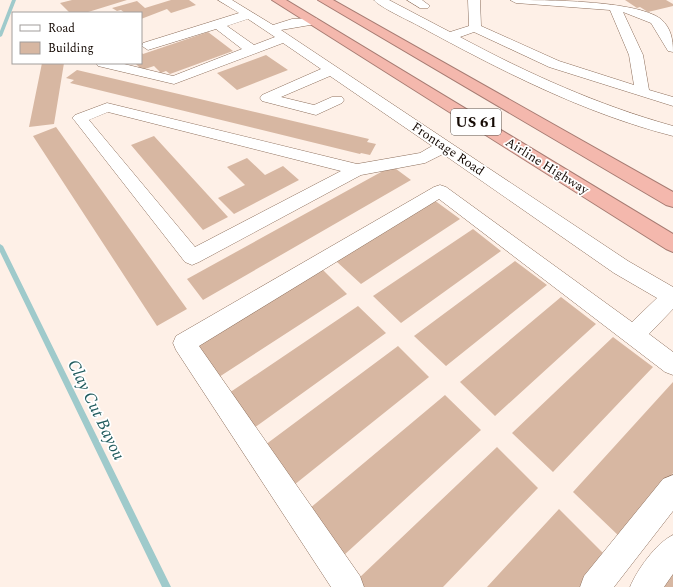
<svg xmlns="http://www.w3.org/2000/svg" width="673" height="587" viewBox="0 0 673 587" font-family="Spectral,serif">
<rect width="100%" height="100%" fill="#fef0e7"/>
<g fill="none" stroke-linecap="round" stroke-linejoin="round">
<path fill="#9fcacb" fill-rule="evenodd" d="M12,0h4l-14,36 -2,1v-6z
M0,244l3,2 168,341h-9l-162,-335z"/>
</g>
<path fill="#d7b7a2" d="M72,0h55l-42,13h-15l-10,-10z
M171,0h18l7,5 -25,8 -4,-4 -26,10v-6h-16l-4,-3 -4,1 -5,-3 25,-7 8,7z
M625,0h41l7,4v2l-25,6 -8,-5 -3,1z
M208,32l25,19 -63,23 -4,-3 -5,2 -7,-7 -12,4 -7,-7h6v-11l2,2z
M266,55l22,15 -51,20 -20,-17z
M42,63h22l-10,61 -25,3z
M77,70l292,69 -2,3 9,2 -6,11 -9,-2 -1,1 -290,-71 4,-3 -8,-2z
M56,127l131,182 -30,17 -124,-190z
M154,136l74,81 -25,13 -72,-85z
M247,158l18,17 18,-9 16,14 -65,34 -16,-16 27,-13 -18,-18z
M392,166l19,14 -208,120 -16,-21z
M434,200l26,19 -99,65 -25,-23z
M473,229l28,22 -100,72 -28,-27z
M515,261l32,24 -101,81 -32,-30z
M322,269l25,25 -128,83 -23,-30z
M561,297l35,27 -101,92 -35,-34z
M358,306l28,27 -132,95 -25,-35z
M613,337l40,30 -100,105 -41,-39z
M398,346l31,31 -135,108 -29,-40z
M673,382v91l-52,65 -48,-46z
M445,395l36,35 -138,126 -34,-47z
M497,447l41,41 -95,99h-79l-6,-8z
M559,509l47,47 -25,31h-94z
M673,568v19h-14z"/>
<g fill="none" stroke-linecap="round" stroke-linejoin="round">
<g stroke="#8c6e5b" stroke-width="1">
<path id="minor" d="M218,0h14l41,25 19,-6 24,-1 2,3 -2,3 -35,6 347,231 45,26v22l-24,25 24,18v23l-8,-3 -226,-173 -240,147 161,230 4,11h-33l-155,-237 -3,-7 3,-7 258,-149 6,-2 6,2 186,135 25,-24 -43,-25 -171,-119 -18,9 -64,12 -162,87 -7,3 -7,-3 -110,-141 -3,-3 3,-3 32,-12 250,61 63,-11 12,-7 -102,-70 -49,21 33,8 18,-8h10l2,3 -2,3 -26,12 -54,-14 -2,-3 2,-3 59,-26 -38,-26 -109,41 -76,-18 -2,-3h24l53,13 69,-27 -26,-20 -68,21 -6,-4 1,-3 96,-30zM248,19l27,18 -21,8 -27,-19zM108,112l233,59 -146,76 -106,-127z
M374,0h15l61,32 19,-6 -1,-26h12l1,26 78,35 75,24 -5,-30 -19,-45 -94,-7 -6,-3c34,0 126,0 151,19 10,9 12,20 12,33l-5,-1 -17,-28 -28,-11 20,43 6,35 24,7v9l-124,-39 -75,-35 -14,5c69,37 138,68 213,89v10c-90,-23 -173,-66 -254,-110 -9,-5 -40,-19 -45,-26z
M407,0h15l8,6 -2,2h-8z
M673,475v36l-59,76h-34l4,-11 79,-97z
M673,535v39l-9,13h-34c7,-17 26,-44 43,-52z"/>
</g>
<g stroke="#a67b72" stroke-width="2">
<path id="highway" d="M272,0h14l387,234v18l-7,-3z
M318,0h15l340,192v15l-7,-2z"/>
</g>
<use href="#minor" fill="#fff" fill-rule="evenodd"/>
<use href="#highway" fill="#f4b8ad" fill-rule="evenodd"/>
</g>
<g text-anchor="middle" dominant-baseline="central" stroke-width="3.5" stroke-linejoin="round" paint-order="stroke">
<g font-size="13" fill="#150a04" stroke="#fff">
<text transform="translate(448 149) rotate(34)">Frontage Road</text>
<text transform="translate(547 166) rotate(32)">Airline Highway</text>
</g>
<rect fill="#fff" stroke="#5b544f" stroke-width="1" x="451" y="109" width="50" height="26" rx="3"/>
<g font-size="15" font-weight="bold" fill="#150a04">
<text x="476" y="122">US 61</text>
</g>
<g font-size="17" font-style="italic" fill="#205b5d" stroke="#fff">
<text transform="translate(96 410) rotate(64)">Clay Cut Bayou</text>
</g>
</g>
<rect x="12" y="12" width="130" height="52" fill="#ffffff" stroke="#a19d9b"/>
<rect x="20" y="25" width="20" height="6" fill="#ffffff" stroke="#a19d9b"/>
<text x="48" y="32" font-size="12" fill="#150a04">Road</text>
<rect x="20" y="42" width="20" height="12" fill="#d7b7a2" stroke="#a19d9b"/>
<text x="48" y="52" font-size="12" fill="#150a04">Building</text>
</svg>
